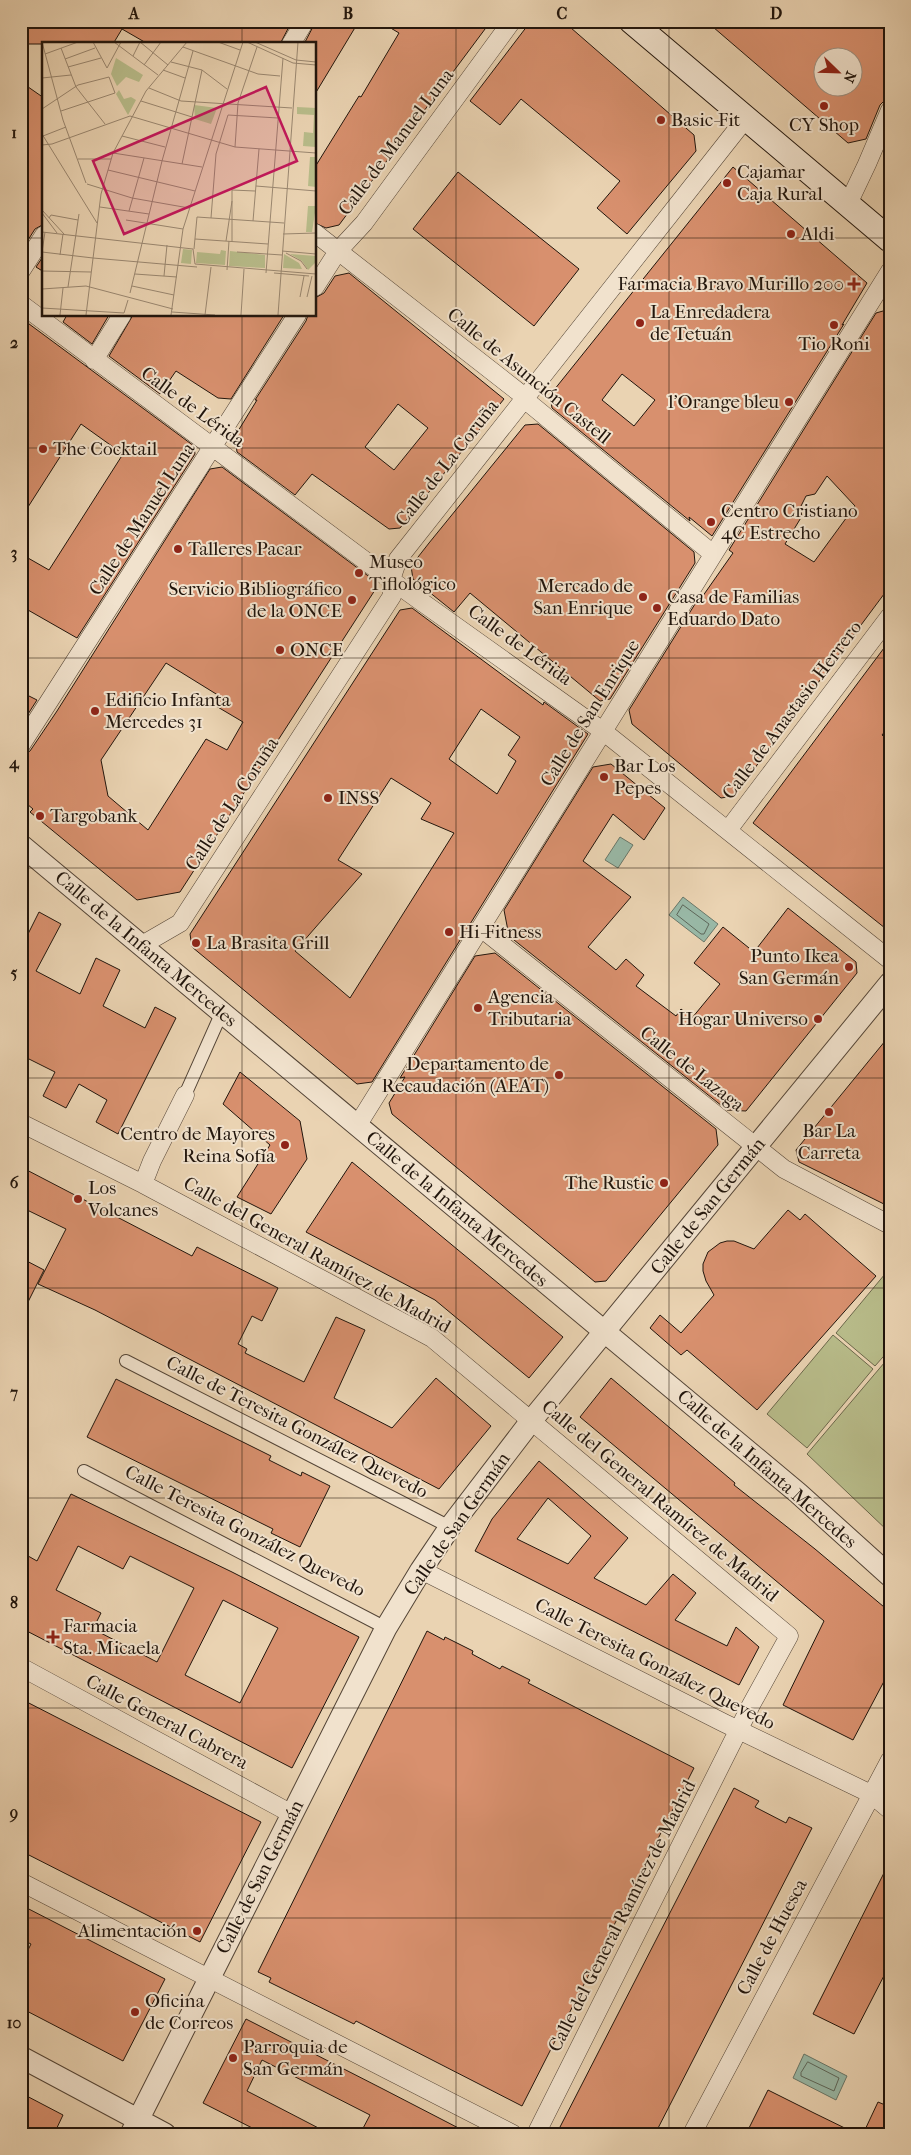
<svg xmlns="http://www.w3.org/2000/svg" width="911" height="2155" viewBox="0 0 911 2155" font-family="'IM FELL French Canon',serif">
<rect width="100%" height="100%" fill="#ead3b2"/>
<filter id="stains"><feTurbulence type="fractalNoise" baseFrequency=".004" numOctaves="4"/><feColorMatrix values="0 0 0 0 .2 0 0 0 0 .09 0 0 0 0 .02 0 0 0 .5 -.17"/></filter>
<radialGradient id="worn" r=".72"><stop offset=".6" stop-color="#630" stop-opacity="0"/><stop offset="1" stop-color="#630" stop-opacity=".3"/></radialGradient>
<path fill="#b8bc8a" stroke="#6c684b" d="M890,1268v81l-15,17 -39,-33z
M833,1335l40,34 -66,79 -40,-34z
M890,1356v177l-83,-79z"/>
<path fill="#99b9a7" stroke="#697769" d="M620,837l13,8 -15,23 -13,-8z
M683,897l35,27 -14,18 -35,-27z
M804,2054l43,22 -11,24 -43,-22z"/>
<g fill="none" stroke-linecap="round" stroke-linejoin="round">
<path stroke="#5d675a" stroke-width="1" d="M683,905l26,19 -5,10h-3l-24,-19z
M808,2062l31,16 -5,13 -33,-15v-3z"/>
</g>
<path fill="#d8906e" stroke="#21150c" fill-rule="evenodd" d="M21,21h271l-12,23h-132l-26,-15 -9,15h-92z
M316,21h43l-44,73v-50h-11z
M379,21h112l-152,204 -13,3 -11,-5v-56l44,-71 2,1 38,-64z
M531,21h32l131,114 2,16 -69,83 -30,-26 23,-27 -99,-82 -21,26 -30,-24z
M706,21h184v79l-6,1 -4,4 -14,34 -18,4zM824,58h30v30h-30z
M21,82l23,16v126l-9,5 -14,22z
M733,167l134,116 -25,42 2,-1 -132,212 -23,-19 1,4 -138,-113 -2,-13zM622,374l33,26 -21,26 -32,-26z
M458,172l121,97 -45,57 -121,-97z
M44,255v17l-8,-5z
M349,273l155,126 -104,129 -11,1 -77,-55 -17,21 -58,-43 -2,-16 22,-36h-2l51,-79 2,-6h7v-17l9,-5 11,-17zM398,404l30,24 -34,42 -29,-23z
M890,309v277l-156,210 -13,2 -89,-74 -3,-14 71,-114v4l33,-47 -4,-3 147,-237zM827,476l28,30 -41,56 -29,-18 17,-28 -2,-8 6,-12 9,-2z
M67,315h42l-17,29 -29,-22z
M133,315h151l-53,84 -13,-1 -42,-27 -16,23 -51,-38z
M21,318l173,128 1,8 -118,184 -56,-32v-52l28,16 74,-116 -42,-30 -60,94z
M538,424l156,128 1,11 -85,136 -10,2 -130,-108 -16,19 -41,-33 -2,-13 18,-23 96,-118z
M222,467l153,114v9l-195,302 -43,8 -107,-88 3,-3 -12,-10v-43l9,-5 27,-40 153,-242zM166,663l55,34 -5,9 27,16 -16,28 -21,-11 -58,91 -40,-34 -7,-36z
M412,608l131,97 1,-3 44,32 -216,348 -15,2 -165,-137 -2,-13 210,-324zM481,709l39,28 -12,18 8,6 -19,33 -48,-35zM391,778l40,25 -10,16 33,14 -104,165 -55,-47 67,-77 -24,-14z
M890,640v85l-8,10 8,7v190l-137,-109z
M21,692l16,8 -16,25z
M611,764l54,44 -21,32 -31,-26 -30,47 48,36 -43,50 28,23 10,-11 18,16 -8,11 40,30 5,-7 11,9 28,-34 -26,-21 29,-36 31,25 34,-44 68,54 1,11 -111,138 -19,-1 -218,-174 -5,-26 89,-143z
M39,912l22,12 -25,47 44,23 16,-36 24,12 -17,36 42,22 10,-21 21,11 -58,116 -22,-12 11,-22 -28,-16 -13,24 -23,-12 12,-24 -34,-17v-107z
M495,953l221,176 2,16 -112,136 -11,1 -203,-168 -3,-11 16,-26 -5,1 75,-122z
M890,1035v172l-91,-45 -3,-12z
M240,1072l60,49 7,38 -36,55 -34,-17 33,-52 -47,-41z
M352,1162l211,175 -34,41 -94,-78 -129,-68z
M21,1167l171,89 5,-9 81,41 -16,33 -10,-5 -14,28 9,5 -2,4 59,29 32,-65 29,13 -31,68 58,30 44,-50 55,48 -52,63 -344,-179 -57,-26 28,-55 -45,-22z
M788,1210l12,10 5,-6 71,62 -119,134 -70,-60 -6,5 -31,-27 10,-13 21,18 33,-38 -8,-14 -3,-10v-7l5,-12 12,-9 7,-2h7l20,8z
M21,1258l23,12 -23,46z
M611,1378l124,105 -1,2 81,64 75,63v58l-37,70 -70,-35 41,-84 -244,-204z
M116,1379l155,77 -2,4 32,16 1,-4 28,14 -30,61 -29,-14 2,-4 -186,-92z
M539,1461l89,77 -34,40 52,27 27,-31 23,19 -21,27 52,26 9,-19 23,20 -20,38 -264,-134 17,-32zM548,1498l43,38 -23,28 -51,-25z
M71,1494l161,78 127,65 -67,131 -271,-140v-76l16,9zM78,1546l45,23 7,-13 64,32 -37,74 -64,-33 8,-16 -45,-23zM223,1600l55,28 -38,75 -55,-28z
M427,1631l17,9 1,-3 28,14 -1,3 28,15 2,-3 28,14 -2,3 166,85 -172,338 -166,-85 -2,3 -85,-42 2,-4 -13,-6z
M21,1699l240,123 -61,120 -179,-91z
M734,1788l25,13 -4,6 31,16 3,-6 23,11 -157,306h-82l-13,-7z
M890,1861v103l-36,70 -41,-20z
M21,1905l144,74 -42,82 -102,-53v-44l10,-20 -10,-5z
M246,2019l137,70 87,45h-110l10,-19 -108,-55 -15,31 83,43h-66l-61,-31z
M768,2090l46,23 43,21h-111z
M21,2093l42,22 -9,19h-33z
M878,2102l12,5v27h-27z"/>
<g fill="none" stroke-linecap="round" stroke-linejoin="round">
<g stroke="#534436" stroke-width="14">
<path id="pedestrian" d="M185,1095l37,-83
M126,1361l324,166
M84,1471l302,157"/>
</g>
<g stroke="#534436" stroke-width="19">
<path id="minor" d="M291,44l14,-23
M848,204l19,-40 23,-54
M315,233l210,164 4,6 184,151
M21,271l23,-36
M315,287l23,-36 26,-28 148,-202
M21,304l370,276 213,152 286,228
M94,360l28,-45
M21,745l276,-430
M728,830l162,-214
M481,928l303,241 106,56
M142,945l38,-22 212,-327 -1,-16 7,-21 348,-441
M21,1123l122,61 289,154 357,298 -38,69 -215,429
M357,1126l533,-855
M143,1184l9,-23 33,-66
M421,1570l303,153 147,71 19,16
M21,1667l271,147
M21,1882l492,252
M692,2134l198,-374"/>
</g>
<g stroke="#534436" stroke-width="23">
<path id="tertiary" d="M21,845l777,648 92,83
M21,2057l144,77
M131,2134l255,-506 35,-58 29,-43 81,-106 359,-438"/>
</g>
<g stroke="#21150c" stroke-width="26">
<path id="secondary" d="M631,21l259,219"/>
</g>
<use href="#pedestrian" stroke="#f1e2cd" stroke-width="12"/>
<use href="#minor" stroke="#f1e2cd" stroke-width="18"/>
<use href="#tertiary" stroke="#f1e2cd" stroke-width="21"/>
<use href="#secondary" stroke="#f1e2cd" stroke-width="24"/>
</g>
<path fill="none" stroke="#21150c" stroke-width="1" stroke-opacity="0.55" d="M242,21v23M456,21v2113M669,21v2113M21,238h23M315,238h575M242,315v1819M21,448h869M21,658h869M21,868h869M21,1078h869M21,1288h869M21,1498h869M21,1708h869M21,1918h869"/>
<g fill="#8f2418" stroke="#f1e2cd" stroke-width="2">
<circle cx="824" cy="106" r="5"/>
<circle cx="661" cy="120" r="5"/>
<circle cx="727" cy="183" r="5"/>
<circle cx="791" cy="234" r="5"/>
<path d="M851.5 276.5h5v5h5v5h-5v5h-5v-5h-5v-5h5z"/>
<circle cx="640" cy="323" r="5"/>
<circle cx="834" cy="325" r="5"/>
<circle cx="789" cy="402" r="5"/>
<circle cx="43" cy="449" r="5"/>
<circle cx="711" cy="522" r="5"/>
<circle cx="178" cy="549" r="5"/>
<circle cx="359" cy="573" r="5"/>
<circle cx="643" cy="597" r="5"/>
<circle cx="352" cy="600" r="5"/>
<circle cx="657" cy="608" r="5"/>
<circle cx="280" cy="650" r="5"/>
<circle cx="95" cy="711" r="5"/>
<circle cx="604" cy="777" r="5"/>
<circle cx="328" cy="798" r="5"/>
<circle cx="40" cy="816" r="5"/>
<circle cx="449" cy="932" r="5"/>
<circle cx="196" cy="943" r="5"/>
<circle cx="849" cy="967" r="5"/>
<circle cx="478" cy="1008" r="5"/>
<circle cx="818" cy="1019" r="5"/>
<circle cx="559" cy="1075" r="5"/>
<circle cx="829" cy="1112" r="5"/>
<circle cx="285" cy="1145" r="5"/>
<circle cx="664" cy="1183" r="5"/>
<circle cx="78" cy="1199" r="5"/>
<path d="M50.5 1629.5h5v5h5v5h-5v5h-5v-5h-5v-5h5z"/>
<circle cx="197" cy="1931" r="5"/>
<circle cx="135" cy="2012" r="5"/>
<circle cx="233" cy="2058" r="5"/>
</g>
<g text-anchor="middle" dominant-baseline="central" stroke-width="4" stroke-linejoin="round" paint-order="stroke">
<g font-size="19" fill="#21150c" stroke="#f1e2cd" text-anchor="start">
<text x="671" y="120">Basic-Fit</text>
<text x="824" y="125" text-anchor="middle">CY Shop</text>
<text x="737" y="172">Cajamar<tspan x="737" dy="22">Caja Rural</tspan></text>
<text x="801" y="234">Aldi</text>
<text x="844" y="284" text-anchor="end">Farmacia Bravo Murillo 200</text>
<text x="650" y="312">La Enredadera<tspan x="650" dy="22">de Tetuán</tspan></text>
<text x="834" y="344" text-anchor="middle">Tio Roni</text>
<text x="779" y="402" text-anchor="end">l'Orange bleu</text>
<text x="53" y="449">The Cocktail</text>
<text x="721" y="511">Centro Cristiano<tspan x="721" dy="22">4C Estrecho</tspan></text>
<text x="188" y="549">Talleres Pacar</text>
<text x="369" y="562">Museo<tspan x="369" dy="22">Tiflológico</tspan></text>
<text x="633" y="586" text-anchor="end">Mercado de<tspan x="633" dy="22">San Enrique</tspan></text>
<text x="342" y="589" text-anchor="end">Servicio Bibliográfico<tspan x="342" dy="22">de la ONCE</tspan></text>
<text x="667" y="597">Casa de Familias<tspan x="667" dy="22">Eduardo Dato</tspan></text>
<text x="290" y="650">ONCE</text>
<text x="105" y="700">Edificio Infanta<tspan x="105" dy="22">Mercedes 31</tspan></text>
<text x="614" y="766">Bar Los<tspan x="614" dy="22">Pepes</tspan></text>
<text x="338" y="798">INSS</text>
<text x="50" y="816">Targobank</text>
<text x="459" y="932">Hi-Fitness</text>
<text x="206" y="943">La Brasita Grill</text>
<text x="839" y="956" text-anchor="end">Punto Ikea<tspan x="839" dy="22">San Germán</tspan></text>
<text x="488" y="997">Agencia<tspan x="488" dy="22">Tributaria</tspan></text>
<text x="808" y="1019" text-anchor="end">Hogar Universo</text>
<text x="549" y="1064" text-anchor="end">Departamento de<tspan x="549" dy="22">Recaudación (AEAT)</tspan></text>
<text x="829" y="1131" text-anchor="middle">Bar La<tspan x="829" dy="22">Carreta</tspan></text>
<text x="275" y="1134" text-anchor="end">Centro de Mayores<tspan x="275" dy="22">Reina Sofía</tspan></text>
<text x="654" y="1183" text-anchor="end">The Rustic</text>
<text x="88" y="1188">Los<tspan x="88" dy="22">Volcanes</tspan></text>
<text x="63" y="1626">Farmacia<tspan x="63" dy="22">Sta. Micaela</tspan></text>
<text x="187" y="1931" text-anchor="end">Alimentación</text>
<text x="145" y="2001">Oficina<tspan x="145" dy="22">de Correos</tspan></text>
<text x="243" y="2047">Parroquia de<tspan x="243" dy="22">San Germán</tspan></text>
</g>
<g font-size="19" fill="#21150c" stroke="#f1e2cd">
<text transform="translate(396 142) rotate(-53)">Calle de Manuel Luna</text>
<text transform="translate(529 376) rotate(39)">Calle de Asunción Castell</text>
<text transform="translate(193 407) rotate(36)">Calle de Lérida</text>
<text transform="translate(447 463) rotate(-52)">Calle de La Coruña</text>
<text transform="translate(142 519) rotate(-57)">Calle de Manuel Luna</text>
<text transform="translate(520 645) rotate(36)">Calle de Lérida</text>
<text transform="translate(792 710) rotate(-53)">Calle de Anastasio Herrero</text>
<text transform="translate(590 713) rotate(-58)">Calle de San Enrique</text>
<text transform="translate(232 804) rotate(-57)">Calle de La Coruña</text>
<text transform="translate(146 949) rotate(40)">Calle de la Infanta Mercedes</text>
<text transform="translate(692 1069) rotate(38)">Calle de Lazaga</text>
<text transform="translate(708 1206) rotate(-51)">Calle de San Germán</text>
<text transform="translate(457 1209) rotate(40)">Calle de la Infanta Mercedes</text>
<text transform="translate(317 1255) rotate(29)">Calle del General Ramírez de Madrid</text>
<text transform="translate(297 1427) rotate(27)">Calle de Teresita González Quevedo</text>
<text transform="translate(767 1469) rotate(41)">Calle de la Infanta Mercedes</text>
<text transform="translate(660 1501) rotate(40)">Calle del General Ramírez de Madrid</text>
<text transform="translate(457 1524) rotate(-55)">Calle de San Germán</text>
<text transform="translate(245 1531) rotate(27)">Calle Teresita González Quevedo</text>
<text transform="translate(655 1664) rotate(27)">Calle Teresita González Quevedo</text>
<text transform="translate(167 1722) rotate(28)">Calle General Cabrera</text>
<text transform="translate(260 1877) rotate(-63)">Calle de San Germán</text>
<text transform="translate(622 1916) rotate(-63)">Calle del General Ramírez de Madrid</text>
<text transform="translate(772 1937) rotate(-62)">Calle de Huesca</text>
</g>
</g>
<g transform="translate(42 42)">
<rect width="274" height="274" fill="#ead3b2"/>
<path d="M74,16l27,17 -4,7 -13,-5 -9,9 -6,-12zM77,48l5,9 7,-2 5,3 -8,15 -12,-21zM152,63l23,3 -6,16 -16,-5zM255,65l19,1v39l-13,-1 1,-14 9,1 1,-18 -17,-1zM268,115h6v30l-8,-1zM266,164h8l-4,26h-6zM141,207l9,1 -1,14 -10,-1zM179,208l5,1 -1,14 -29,-2 1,-11 23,2zM188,209l35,4v13l-36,-2zM242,212l15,9 3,6 -19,-1zM248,212l26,2v6l-8,8 -6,-9z" fill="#b8bc8a"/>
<path fill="none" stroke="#9a8770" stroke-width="1" d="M0,0l21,78 23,63M51,0l14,26 14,-26M72,0l44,33M98,0l28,23M176,0l22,8M205,0l46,21 23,2M213,0l41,18 20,2M141,5l75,27 22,2M19,6l15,39 29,37M3,12l33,-12M91,14l7,-14M23,17l30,-11M129,20l31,8 25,19M102,23l17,-23M26,25l33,-9M121,28l22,8M0,36l29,-3M107,46l32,13 111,7M99,59l51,16M0,67l36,-24 31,-8 6,16 -54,18M0,92l55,89M1,94l23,-9M80,94l43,11M0,103l10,-1 78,-28 105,31 81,6M193,105l3,-44 19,-56M71,111l89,14M36,117h33M140,122l20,-94M66,128l87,21M45,142l45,14 57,10M214,144l60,5M58,165l49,7M0,168l22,24M87,169l15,-53M0,171l15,20M7,176l2,-3 27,5M169,176l5,-64 12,-39 50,3M84,178l57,9M211,179l6,-72M0,190l53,6M241,192l33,-1M53,196l98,11 2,15 121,10M153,197l73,5M184,199l6,-40M190,200v-52l23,1M152,207l3,-32 87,6M240,209l34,3M0,210l51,6M0,210l3,-20M195,210l45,3M244,211l15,8 6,8M18,213l3,-21M51,216l104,9M185,228l2,-29M0,229l49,1M224,231l17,-215M232,231l35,3M93,232l42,3M122,234l3,-31M90,244l42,9M26,245l11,-73M0,247l44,-3 87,23M88,251l32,-132 31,-110M258,255l4,-21M265,255l5,-21M0,266l82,5 4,-13M130,270l43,3M18,273l3,-27M44,273l15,-121 12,-41 33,-62 41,-49M129,273l12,-86 60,-187M163,273l6,-48M199,273l3,-46M236,273l20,-273"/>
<path fill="#c2185b" fill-opacity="0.15" stroke="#c2185b" stroke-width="2.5" d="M224,45l31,74 -173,73 -31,-73z"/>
<rect width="274" height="274" fill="none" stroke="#21150c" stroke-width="2.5"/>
</g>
<rect width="911" height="2155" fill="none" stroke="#ead3b2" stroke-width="55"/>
<g transform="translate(838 72) rotate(113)"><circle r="24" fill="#f1e2cd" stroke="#9e9080"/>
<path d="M0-4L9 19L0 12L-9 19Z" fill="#8f2418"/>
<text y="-8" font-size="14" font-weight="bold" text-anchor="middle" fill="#21150c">N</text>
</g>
<rect x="28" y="28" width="856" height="2100" fill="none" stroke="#21150c" stroke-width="2"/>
<g font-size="16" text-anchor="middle" font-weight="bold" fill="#21150c">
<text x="134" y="19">A</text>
<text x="348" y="19">B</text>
<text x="562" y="19">C</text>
<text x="776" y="19">D</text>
<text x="14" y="138">1</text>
<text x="14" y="348">2</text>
<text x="14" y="558">3</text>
<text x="14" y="768">4</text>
<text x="14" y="978">5</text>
<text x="14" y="1188">6</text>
<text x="14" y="1398">7</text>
<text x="14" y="1608">8</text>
<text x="14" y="1818">9</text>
<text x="14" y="2028">10</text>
</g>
<rect width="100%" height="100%" filter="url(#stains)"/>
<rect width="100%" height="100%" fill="url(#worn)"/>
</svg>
